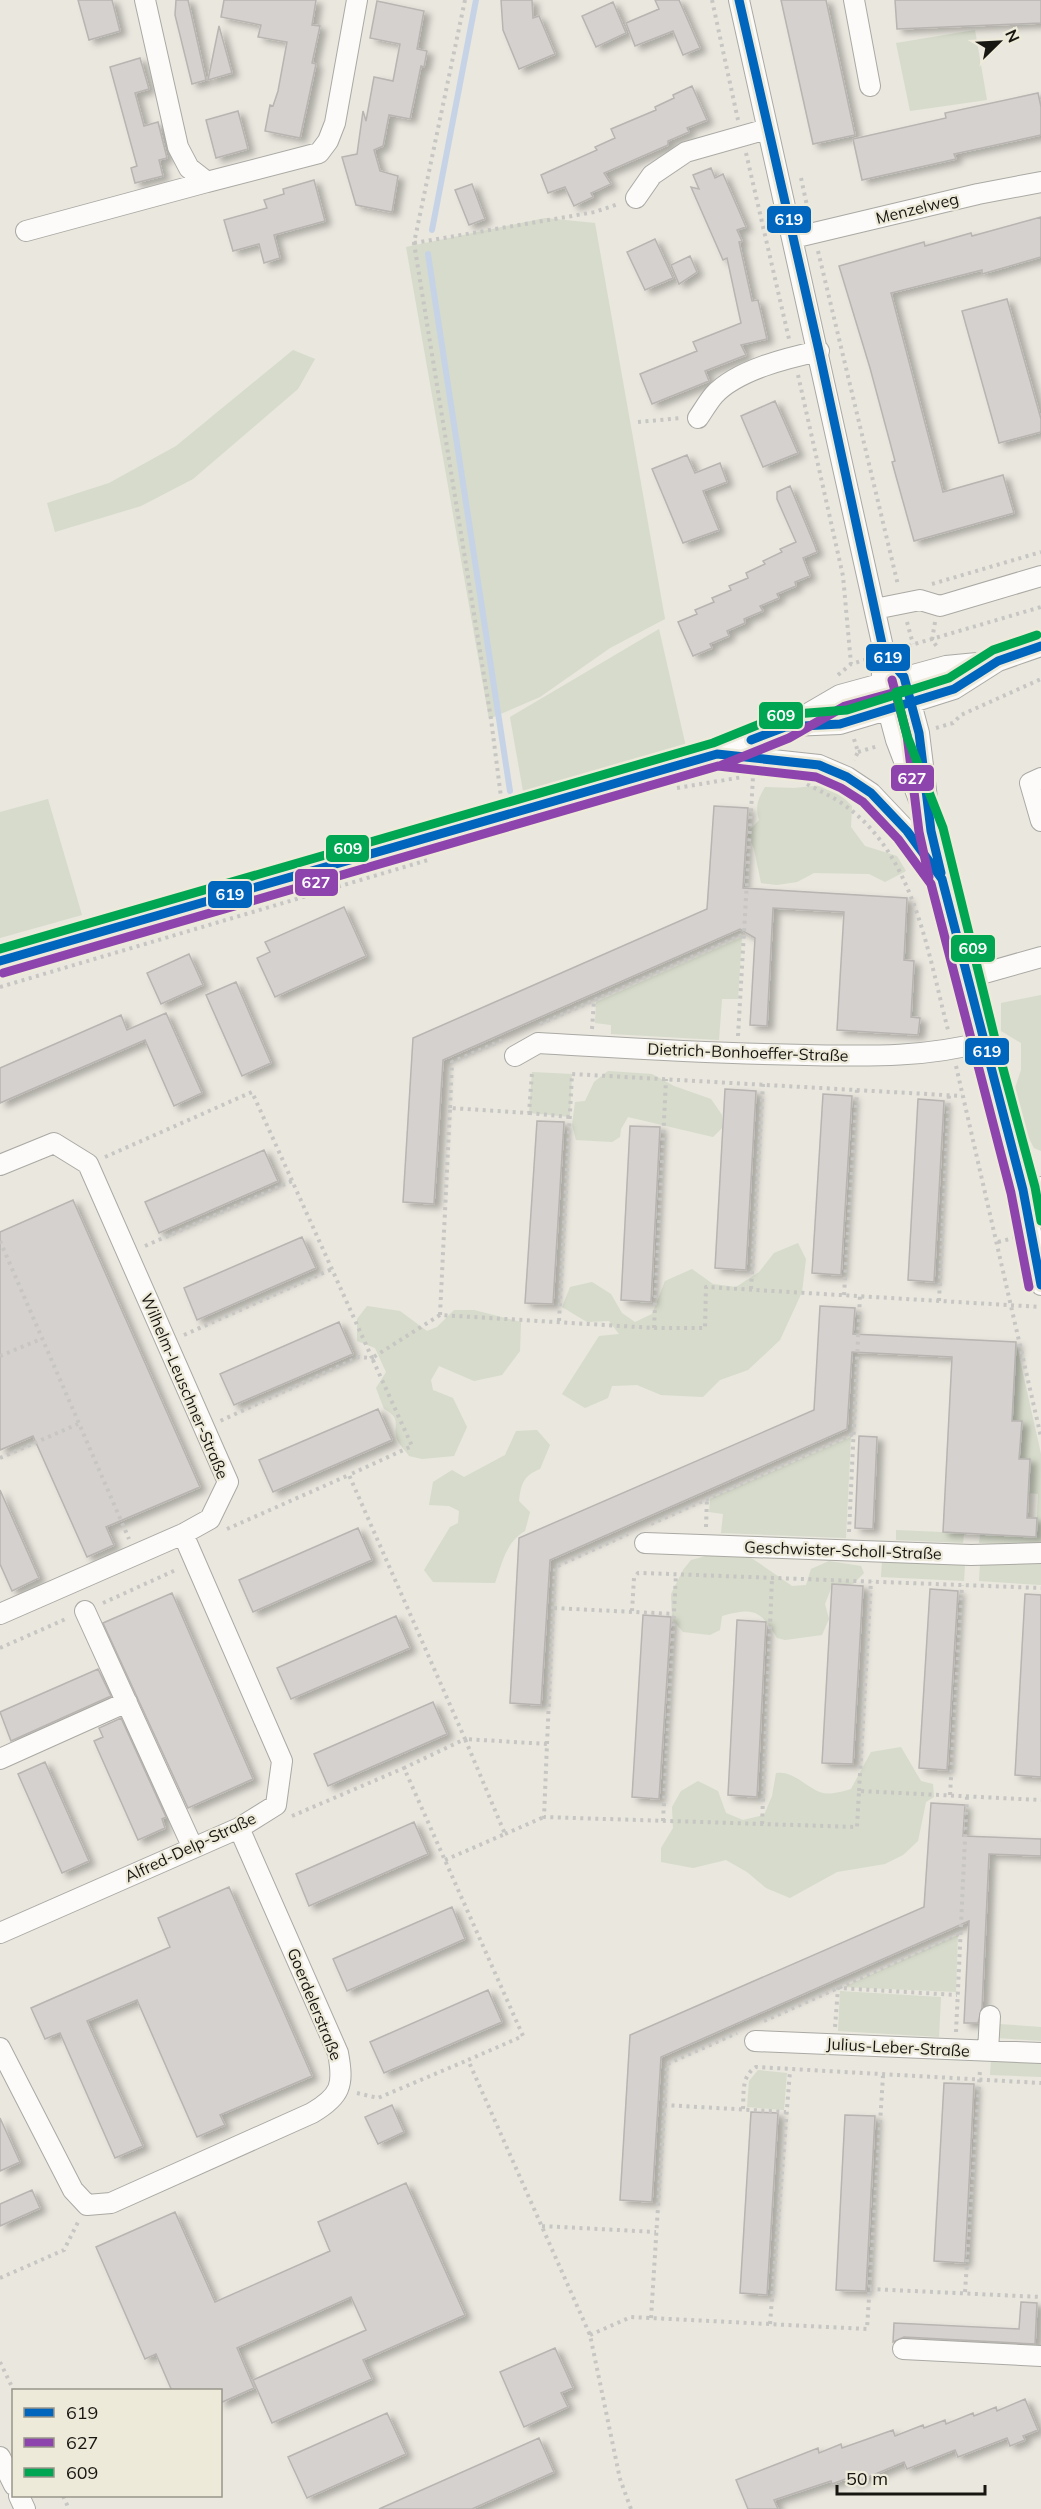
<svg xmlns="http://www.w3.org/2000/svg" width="1041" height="2509" viewBox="0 0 1041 2509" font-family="Mulish,sans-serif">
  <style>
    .green { fill: #d6dbcb }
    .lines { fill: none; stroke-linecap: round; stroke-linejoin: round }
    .stream { stroke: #c6d3e6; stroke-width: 6 }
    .building { fill: #d5d1ce; stroke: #b8b4b1; stroke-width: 1.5; filter: url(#shadow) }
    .minor-casing { stroke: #aaa9a3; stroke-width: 22 }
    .path { stroke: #c7c6c3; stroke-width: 4; stroke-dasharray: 3 4.5; stroke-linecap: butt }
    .minor { stroke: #fcfbfa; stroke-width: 20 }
    .bus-1-casing { stroke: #edeada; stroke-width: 14 }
    .bus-2-casing { stroke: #edeada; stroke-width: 14 }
    .bus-3-casing { stroke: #edeada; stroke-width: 14 }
    .bus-1 { stroke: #0065bd; stroke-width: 9 }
    .bus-2 { stroke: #8e44ad; stroke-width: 9 }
    .bus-3 { stroke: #00a651; stroke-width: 9 }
    .labels { text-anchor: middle; stroke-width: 4.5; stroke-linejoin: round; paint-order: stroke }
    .street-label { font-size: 16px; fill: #181611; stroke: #edeada }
    .line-badge { stroke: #edeada; stroke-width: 2 }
    .badge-label { font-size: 16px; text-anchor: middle; font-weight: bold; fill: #fff }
  </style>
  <defs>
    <filter id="shadow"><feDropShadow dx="6" dy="4" stdDeviation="3" flood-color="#0004"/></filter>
  </defs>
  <rect width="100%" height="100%" fill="#e9e7de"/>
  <!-- green -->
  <path class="green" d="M975 30 987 100 910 111 896 43Z
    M545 218 595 223 665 619 610 648 540 697 489 719 406 247Z
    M293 350 315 359 298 389 193 479 141 506 55 532 47 503 109 483 176 446Z
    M659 629 686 747 524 797 510 717Z
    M824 785 840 794 852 806 851 827 865 846 897 856 906 871 885 882 869 874 814 873 797 882 777 885 761 883 754 849 747 833 759 820C755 806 758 799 765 787L794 788Z
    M48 799 82 915 0 938V812Z
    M742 937 738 999H722L719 1040 611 1034V1025L595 1023 596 1002Z
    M1041 995V1151L1034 1148 1015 1111V1088L1021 1070V1043L1001 1031V1003Z
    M608 1071 652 1074 674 1086 711 1099 722 1115V1128L713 1137 628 1117 621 1129 620 1137 612 1142 576 1140 572 1125 575 1102 585 1101 594 1082Z
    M532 1072 572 1074 570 1117 529 1113Z
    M798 1243 806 1259 802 1292 780 1340 748 1370 720 1380 703 1397 661 1395 637 1385 612 1386 608 1398 585 1408 562 1394 599 1336 619 1334 609 1321 587 1322 562 1307 570 1287 592 1282 611 1294 622 1313 635 1322 652 1314 665 1281 692 1269 713 1284 736 1287 759 1272 774 1253Z
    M367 1306 400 1311 427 1331 437 1327 454 1310H474L521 1322 520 1351 502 1375 474 1381 439 1366 431 1380 433 1390 453 1398 467 1427 454 1456 422 1459 409 1456C406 1451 399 1445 397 1439 392 1425 403 1419 384 1409L376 1388 386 1372 375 1348 357 1341V1319Z
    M1016 1342 1041 1454V1542L1020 1545 979 1543 980 1534 1036 1537 1038 1494 1028 1493 1029 1459H1020L1022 1421H1012Z
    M537 1430 550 1445 540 1469C523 1476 521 1484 519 1501L530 1512 525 1531C506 1542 502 1563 495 1583L433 1582 424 1570 450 1527 458 1523 459 1511 449 1506 429 1505 433 1482 452 1470 464 1477 505 1455 516 1431Z
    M851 1437 846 1538 721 1533 723 1514 709 1512 710 1499Z
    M896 1530 964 1533 963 1543 896 1540Z
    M731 1549 753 1559 792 1586 806 1585 811 1569 829 1561 861 1566 864 1573 853 1584 832 1586 825 1604 829 1619 822 1635 785 1640 777 1638C761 1610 753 1607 722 1616L720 1630 710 1635 683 1632 672 1619 671 1594 683 1570 691 1560Z
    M882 1560 965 1565 964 1581 881 1577Z
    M1041 1563V1585L979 1581 980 1565Z
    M901 1747 921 1781 933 1784 934 1797 926 1802 918 1841 903 1855 885 1864 837 1872 790 1898 766 1888 747 1872 726 1860 693 1868 661 1862V1848L673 1828 672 1807 681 1791 698 1781 718 1791 726 1813 743 1820 764 1815 772 1796 776 1773C794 1770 807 1789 823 1793 831 1795 844 1791 851 1789L871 1752Z
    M958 1935 956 1992 844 1987Z
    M840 1991 941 1997 939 2037 838 2031Z
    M999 2024 1041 2027V2041L998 2038Z
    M991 2060 1041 2062V2077L990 2075Z
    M758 2070 787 2073 784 2110 747 2107 749 2081Z"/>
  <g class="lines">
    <!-- stream -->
    <path class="stream" d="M432 230 476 0
      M428 254 510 791"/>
  </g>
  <!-- building -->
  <path class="building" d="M78 0H112L120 31 89 40Z
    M176 0H188L206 80 192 84 175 15Z
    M224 0H316L312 25 320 26 312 63 316 64 300 138 265 131 270 105 273 106 278 91 287 42 258 37 261 25 221 17Z
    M501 0H532L533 18 539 16 555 54 519 69 503 30Z
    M655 0H679L700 48 683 55 673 31 635 46 626 23 659 9Z
    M781 0H826L855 135 813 144Z
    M895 0H1041V23L897 29Z
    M377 1 424 11 417 49 427 51 424 67 421 66 410 119 389 115 383 146 374 150 380 171 398 176 392 212 356 205 342 157 357 154 363 111 366 121 374 77 393 81 400 44 370 38Z
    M613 2 626 33 596 47 582 16Z
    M219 26 232 73 208 80Z
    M140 58 149 89 135 93 144 126 158 122 167 158 159 160 163 176 135 183 131 168 137 166 110 67Z
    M692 86 707 120 687 128 689 132 668 141V145L604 173 611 184 591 193 593 197 574 206 565 187 548 193 541 175 597 150 595 147 615 138 611 129 656 110 655 107 674 98 673 95Z
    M1038 93 1041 107V135L954 154 956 159 862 180 853 139 946 118 945 113Z
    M238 111 248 149 216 158 206 120Z
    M711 168 715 178 723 174 746 227 737 230 742 241 739 242 752 301 758 300 767 339 741 345 746 355 705 371 709 381 652 404 640 374 697 351 693 342 741 323 727 258 723 260 691 187 699 189 693 175Z
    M314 180 325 221 274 235 280 258 264 263 259 244 233 251 224 220 267 208 264 200 284 194 283 189Z
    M472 184 485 219 469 225 455 190Z
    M1041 217V257L982 274V270L891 293 943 492 1003 475 1014 513 914 541 892 462 895 461 870 368 839 266 924 242 925 246 971 233 972 236Z
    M655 239 673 278 645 290 627 252Z
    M690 256 697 272 679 284 671 265Z
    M1007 299 1041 419V432L999 443 962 311Z
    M775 401 798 453 763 467 741 416Z
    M687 455 695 473 720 463 727 482 703 491 719 530 683 543 652 469Z
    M790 486 815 546 817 552 803 558 810 576 795 582 796 586 777 594 779 598 760 606 763 611 744 619 745 623 727 631 729 636 710 644 712 648 693 656 678 622 697 614 695 610 714 602 712 598 731 590 729 586 748 578 746 573 765 564 763 561 782 552 780 549 796 542 777 499V492Z
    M714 806 748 808 743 888 907 898 904 960 914 961 911 1017 920 1018 918 1035 837 1030 844 912 773 908 767 1026 750 1025 755 938 740 929 443 1060 434 1204 403 1202 413 1038 707 909Z
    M344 907 366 956 275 997 257 958 270 952 265 942Z
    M189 954 203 985 161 1004 147 973Z
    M236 982 271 1063 242 1076 206 995Z
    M166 1013 202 1093 174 1106 145 1040 0 1103V1068L121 1015 127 1030Z
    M725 1089 756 1091 746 1270 715 1268Z
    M823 1094 852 1096 841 1275 812 1273Z
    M918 1099 944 1101 934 1282 908 1280Z
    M537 1121 564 1122 553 1304 525 1303Z
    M630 1126 660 1127 651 1302 621 1300Z
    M264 1150 278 1181 159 1233 145 1202Z
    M73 1200 200 1487 106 1527 114 1545 87 1557 33 1436 0 1450V1232Z
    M302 1237 316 1268 197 1320 184 1288Z
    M820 1306 855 1308 853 1334 1016 1342 1012 1421H1022L1019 1459H1030L1027 1518H1037L1036 1537 943 1532 952 1357 852 1352 847 1429 550 1560 541 1705 510 1703 519 1538 814 1410Z
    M339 1322 353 1354 234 1405 220 1374Z
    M378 1409 392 1440 273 1492 259 1460Z
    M859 1436 877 1437 873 1529 855 1528Z
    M0 1490 39 1578 12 1591 0 1564Z
    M358 1528 372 1560 253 1612 239 1580Z
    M832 1584 863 1586 853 1764 822 1763Z
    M930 1589 958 1591 947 1770 919 1768Z
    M172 1593 253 1779 188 1808 103 1623Z
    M1025 1594 1041 1595V1777L1015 1775Z
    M643 1615 671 1617 659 1799 632 1797Z
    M396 1616 410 1648 291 1699 277 1668Z
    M737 1620 766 1622 757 1797 728 1795Z
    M98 1669 111 1696 11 1741 0 1712Z
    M433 1702 447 1734 328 1786 314 1754Z
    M121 1718 166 1817 162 1819 165 1828 138 1840 94 1741 103 1737 99 1728Z
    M45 1762 89 1861 62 1873 18 1774Z
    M931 1803 965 1805 963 1836 1041 1839V1856L989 1854 982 2008 978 2023H964L969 1921 661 2057 652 2202 620 2200 630 2035 924 1907Z
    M414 1822 428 1854 309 1906 296 1874Z
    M229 1887 312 2076 220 2115 225 2125 197 2137 137 2000 87 2021 143 2146 115 2158 60 2033 45 2039 31 2008 170 1947 158 1918Z
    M452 1907 465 1939 347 1991 333 1959Z
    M488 1990 502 2022 384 2073 370 2042Z
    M944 2083 974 2084 965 2263 934 2261Z
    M392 2105 404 2132 378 2144 365 2117Z
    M751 2112 778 2113 767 2295 740 2293Z
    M845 2115 875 2116 866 2291 836 2290Z
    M0 2118 20 2162 0 2171Z
    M406 2183 465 2315 363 2360 372 2379 272 2423 253 2380 366 2330 351 2297 237 2348 254 2388 220 2403V2391H172L156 2354 145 2359 96 2247 175 2212 215 2302 330 2251 318 2222Z
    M32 2190 40 2208 0 2226V2204Z
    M1021 2302 1037 2303 1035 2344 904 2337 893 2342 894 2323 1019 2329Z
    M555 2348 573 2388 561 2393 568 2407 524 2427 500 2372Z
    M1025 2399 1038 2430 1023 2436 1025 2440 1010 2446 1007 2438 958 2457 955 2450 907 2469 904 2462 854 2483 851 2477 832 2484 831 2481 774 2500 778 2509H748L736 2480 818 2448 819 2453 841 2444 842 2448 893 2430 895 2436 923 2425 924 2428 945 2420 946 2424 973 2413 974 2416 996 2407 997 2411Z
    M387 2413 406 2454 307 2498 288 2457Z
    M539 2438 554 2472 472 2509H379Z"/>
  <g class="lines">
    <!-- minor casing -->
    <g class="minor-casing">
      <path id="minor" d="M145 0 178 147 189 168 207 182 319 153 328 141 335 123 357 0
        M739 0 882 643 884 653 881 684 896 740 931 831
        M854 0 870 86
        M636 198 652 175 686 152 767 129
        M26 231 207 182
        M793 238 978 194 1041 182
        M698 418C703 411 708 402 714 395 737 370 787 358 819 351
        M875 609 920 600 940 606 1041 576
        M895 667 904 677 919 733 931 831 983 1042 1023 1190 1041 1285
        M790 726 840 724 910 703 954 689 998 661 1041 646
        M719 754 819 765 847 777 871 793 907 831 937 871
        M1041 778 1030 783 1041 821
        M0 961 717 754 785 727 840 695 946 666 998 661
        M967 978 1041 957
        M515 1056 538 1043C627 1048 717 1054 806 1055 866 1056 924 1058 983 1042
        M0 1165 54 1143 88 1164 228 1482 210 1519 183 1534 0 1614
        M1023 1190 1041 1187
        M645 1543 971 1555 1041 1553
        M85 1611 193 1848
        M0 1759 127 1702
        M0 1933 239 1828 276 1805 282 1761 183 1534
        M755 2041 1041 2053
        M0 2048 73 2190 87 2205 111 2203 312 2113C341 2096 344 2085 338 2053L239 1828
        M988 2051 990 2016
        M903 2349 1041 2356
        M0 2457 14 2485
        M19 2496 25 2509"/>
    </g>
    <!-- path -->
    <path class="path" d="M465 0 414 243 491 719 501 797
      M712 0 738 120
      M746 153 789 339
      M801 178 809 215
      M414 243 595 212 618 204
      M818 251 898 585
      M798 375 843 576 851 664
      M638 422 682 418
      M932 584 1041 552
      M907 622 913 644
      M935 622 932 640 938 648
      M901 648 1041 607
      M838 675 851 664 865 660
      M936 728 953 723 961 715 1041 679
      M854 739 858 752 854 760
      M858 752 878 746
      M807 784C818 790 829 795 840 802 914 851 927 950 948 1030
      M677 788 743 777
      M0 987 428 860
      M540 1024 744 934
      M592 1029 594 1000
      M738 1036 753 777
      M956 1066 1041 1437
      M450 1108 452 1062 503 1040
      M529 1113 570 1117
      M105 1157 252 1092 372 1358 359 1357 220 1421
      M0 1241 129 1539
      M998 1242 1014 1238
      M145 1246 292 1181
      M751 1289 763 1084
      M844 1295 857 1089
      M939 1301 949 1094
      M440 1315 450 1108 529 1113 532 1072
      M559 1321 572 1074 962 1096
      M654 1328 666 1079
      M184 1335 332 1269
      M0 1356 41 1339
      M0 1458 78 1424
      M651 1524 853 1434
      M706 1527 707 1498
      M227 1529 349 1475
      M849 1532 860 1295
      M103 1603 178 1569
      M554 1608 674 1614
      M632 1611 634 1578 638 1573H643L1041 1588
      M0 1648 68 1618
      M547 1744 555 1567 628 1534
      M859 1791 871 1581
      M950 1795 962 1585
      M292 1816 404 1768
      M663 1821 676 1574
      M762 1824 772 1578
      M505 1834 544 1817
      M445 1860 505 1834 465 1739 547 1744 544 1817 857 1827 859 1791 1041 1800
      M764 2021 961 1933
      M835 2027 838 1988 957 1995
      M956 2032 967 1796
      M357 2093 378 2098 468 2060
      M664 2105 786 2112
      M743 2109C744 2093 741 2076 756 2067L1041 2083
      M542 2226 656 2232
      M0 2278 64 2250 78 2222
      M870 2289 1041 2297
      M965 2292 980 2070
      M651 2318 667 2064 737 2033
      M770 2324 790 2071
      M590 2335 631 2317 867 2329 883 2076
      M0 2362 14 2391
      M63 2496 69 2509
      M631 2509 620 2479 590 2335 468 2060 523 2036 404 1768 465 1739 349 1475 412 1446 372 1358 440 1315 654 1328H705L706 1287 1041 1307"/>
    <!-- minor -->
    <use href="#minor" class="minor"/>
    <!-- bus-1 casing -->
    <g class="bus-1-casing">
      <path id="bus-1" d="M739 0 819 351 884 653 904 677 919 733 931 831 941 873
        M751 740 785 727 840 724 954 689 998 661 1041 646
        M0 961 717 754 819 765 847 777 871 793 907 831 942 879 1023 1190 1041 1285"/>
    </g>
    <!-- bus-2 casing -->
    <g class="bus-2-casing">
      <path id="bus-2" d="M892 680 907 735 919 832 929 877
        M722 765 789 738 845 706 907 689
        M3 973 718 766 816 777 841 788 863 802 898 839 931 884 1011 1193 1029 1287"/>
    </g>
    <!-- bus-3 casing -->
    <g class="bus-3-casing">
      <path id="bus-3" d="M908 689 896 692 907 736 943 828 995 1039 1035 1187 1041 1221
        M0 949 713 743 782 715 847 710 949 678 993 650 1037 635"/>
    </g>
    <!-- bus-1 -->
    <use href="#bus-1" class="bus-1"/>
    <!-- bus-2 -->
    <use href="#bus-2" class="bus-2"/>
    <!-- bus-3 -->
    <use href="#bus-3" class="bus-3"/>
  </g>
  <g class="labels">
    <!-- street labels -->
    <g class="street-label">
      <text transform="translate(917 208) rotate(-14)" y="6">Menzelweg</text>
      <text transform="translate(748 1052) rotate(2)" y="6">Dietrich-Bonhoeffer-Straße</text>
      <text transform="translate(185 1386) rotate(67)" y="6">Wilhelm-Leuschner-Straße</text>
      <text transform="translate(843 1550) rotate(2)" y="6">Geschwister-Scholl-Straße</text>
      <text transform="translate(190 1847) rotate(-25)" y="6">Alfred-Delp-Straße</text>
      <text transform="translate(315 2004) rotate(68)" y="6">Goerdelerstraße</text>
      <text transform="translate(898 2047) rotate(3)" y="6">Julius-Leber-Straße</text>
    </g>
  </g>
  <g class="line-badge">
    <rect x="766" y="205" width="46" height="29" rx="6" fill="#0065bd"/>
    <rect x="865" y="643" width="46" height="29" rx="6" fill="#0065bd"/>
    <rect x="758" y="701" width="46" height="29" rx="6" fill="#00a651"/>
    <rect x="890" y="764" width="45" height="28" rx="6" fill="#8e44ad"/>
    <rect x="325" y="834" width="45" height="29" rx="6" fill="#00a651"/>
    <rect x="294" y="868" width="45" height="29" rx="6" fill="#8e44ad"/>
    <rect x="207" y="880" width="46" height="29" rx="6" fill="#0065bd"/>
    <rect x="950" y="934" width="46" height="29" rx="6" fill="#00a651"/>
    <rect x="964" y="1037" width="46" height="29" rx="6" fill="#0065bd"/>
  </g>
  <g class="badge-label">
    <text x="789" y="225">619</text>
    <text x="888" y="663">619</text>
    <text x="781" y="721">609</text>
    <text x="912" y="784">627</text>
    <text x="348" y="854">609</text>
    <text x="316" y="888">627</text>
    <text x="230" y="900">619</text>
    <text x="973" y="954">609</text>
    <text x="987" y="1057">619</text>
  </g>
  <!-- legend -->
  <rect x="12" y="2389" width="210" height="108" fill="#edeada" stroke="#98958a" stroke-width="1.5"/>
  <rect x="24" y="2408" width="30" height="9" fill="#0065bd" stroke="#98958a" stroke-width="1.5"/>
  <text x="66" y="2419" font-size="18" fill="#181611">619</text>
  <rect x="24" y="2438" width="30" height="9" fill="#8e44ad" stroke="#98958a" stroke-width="1.5"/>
  <text x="66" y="2449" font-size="18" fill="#181611">627</text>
  <rect x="24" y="2468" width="30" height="9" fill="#00a651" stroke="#98958a" stroke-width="1.5"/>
  <text x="66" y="2479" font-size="18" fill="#181611">609</text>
  <!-- north arrow -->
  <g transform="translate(999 42) rotate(66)" stroke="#edeada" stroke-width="4.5" paint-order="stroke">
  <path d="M0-4.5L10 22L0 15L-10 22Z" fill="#181611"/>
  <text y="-9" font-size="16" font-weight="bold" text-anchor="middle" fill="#181611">N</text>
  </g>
  <!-- scale -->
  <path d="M837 2485v9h148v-9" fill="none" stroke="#181611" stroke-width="3"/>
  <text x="846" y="2485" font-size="18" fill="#181611" stroke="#edeada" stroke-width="4.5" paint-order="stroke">50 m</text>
</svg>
